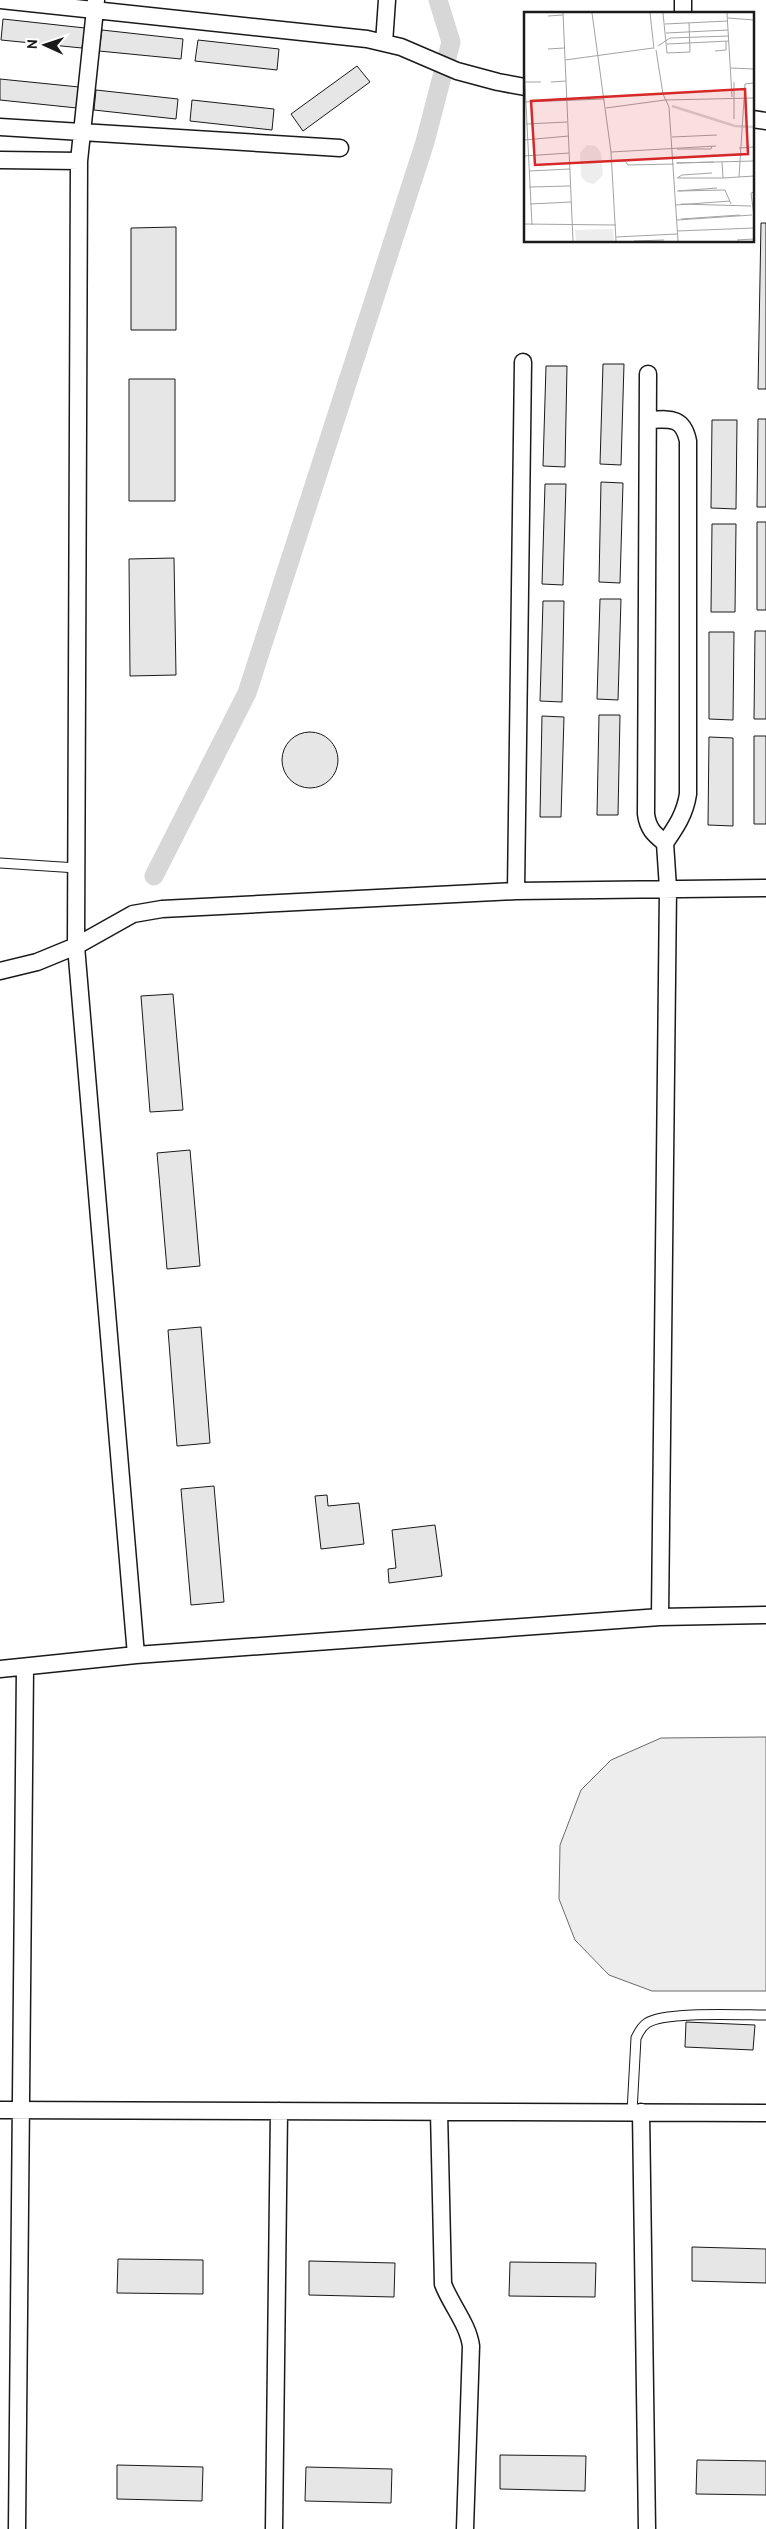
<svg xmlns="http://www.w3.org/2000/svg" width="766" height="2529" viewBox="0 0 766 2529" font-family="Overpass,sans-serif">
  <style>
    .built { fill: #ededed; stroke: #6a6a6a }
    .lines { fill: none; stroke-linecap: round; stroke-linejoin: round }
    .canal { stroke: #d7d7d7; stroke-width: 19 }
    .building { fill: #e6e6e6; stroke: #1a1a1a }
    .service-casing { stroke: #1a1a1a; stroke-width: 11 }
    .minor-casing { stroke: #1a1a1a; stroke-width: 19 }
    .service { stroke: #fff; stroke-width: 9 }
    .minor { stroke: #fff; stroke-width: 16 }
    .inset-river { fill: none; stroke: #d7d7d7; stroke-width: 2.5 }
    .inset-road { fill: none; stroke: #a3a3a3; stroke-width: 1 }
    .view { fill: #d62828; fill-opacity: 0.15; stroke: #d62828; stroke-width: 2.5 }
    .inset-edge { fill: none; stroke: #1a1a1a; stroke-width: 2.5 }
  </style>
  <rect width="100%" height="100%" fill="#fff"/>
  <!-- built -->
  <path class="built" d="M766 1737V1991H652L609 1975 575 1940 559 1899 560 1845 581 1790 611 1760 661 1738Z"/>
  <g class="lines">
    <!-- canal -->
    <path class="canal" d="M154 876 247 693 425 142 451 42 438 0"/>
  </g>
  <!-- building -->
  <path class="building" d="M3 19 85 28 82 48 1 40Z
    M102 30 183 39 181 59 99 51Z
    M198 40 279 49 277 70 195 61Z
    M357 66 370 82 303 131 291 114Z
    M0 79 79 87 77 108 0 100Z
    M96 90 178 99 176 119 94 110Z
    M192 100 274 109 272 130 190 121Z
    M761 223H766V389H758Z
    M176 227V330H131V228Z
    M603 364H624L621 465 600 464Z
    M546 366H567L565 467 543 466Z
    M129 379H175V501H129Z
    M758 419H766V507H757Z
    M712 420H737L736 509 711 508Z
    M601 482 623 483 620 583 599 582Z
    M545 484H566L563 585 542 584Z
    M757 522H766V610H757Z
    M712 524H736L735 612H711Z
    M174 558 176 675 130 676 129 559Z
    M600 599H621L618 700 597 699Z
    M543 601H564L562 702 540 701Z
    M755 631H766V719H754Z
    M709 632H734L733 720 709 719Z
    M599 715H620L618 815H597Z
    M542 716 564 717 561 817H540Z
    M282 760a28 28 0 1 1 56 0a28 28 0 1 1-56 0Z
    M754 736H766V824H754Z
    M709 737 733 738V826L708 825Z
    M173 994 183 1110 150 1112 141 996Z
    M190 1150 200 1266 167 1269 157 1153Z
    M201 1327 210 1443 177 1446 168 1330Z
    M214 1486 224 1602 191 1605 181 1489Z
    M327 1495 328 1506 359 1503 364 1544 321 1549 315 1496Z
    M435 1525 442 1576 389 1583 388 1569 396 1568 392 1530Z
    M686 2022 755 2025 753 2050 685 2047Z
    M692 2247 766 2249V2283L692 2281Z
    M118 2259 203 2260V2294L117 2293Z
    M309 2261 395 2263 394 2297 309 2295Z
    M510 2262 596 2263 595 2297 509 2296Z
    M500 2455 586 2456 585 2491 500 2489Z
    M697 2460 766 2461V2495L696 2494Z
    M117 2465 203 2467 202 2501 117 2499Z
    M306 2467 392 2469 391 2503 305 2501Z"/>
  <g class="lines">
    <!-- service casing -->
    <g class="service-casing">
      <path id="service" d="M0 863 77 868
        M632 2112 636 2038C639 2032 641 2027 647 2023 664 2011 742 2015 766 2015"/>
    </g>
    <!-- minor casing -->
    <g class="minor-casing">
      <path id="minor" d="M0 0 367 39 401 47 457 71 498 82 525 87
        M96 0 79 161 76 946 136 1655
        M683 0V14
        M384 43 387 0
        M752 119 766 121
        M0 127 340 148
        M0 160 79 161
        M648 374 646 814C648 829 654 834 665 843L668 888 660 1617
        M648 420C669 419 683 416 688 441V794C685 814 676 827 665 843
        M516 891 523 362
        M0 971 37 962 76 946 133 914 162 909 516 891 766 888
        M0 1669 136 1655 660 1617 766 1615
        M0 2110 766 2113
        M439 2112 443 2284C451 2305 468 2324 471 2346L465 2529
        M641 2112 647 2529
        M17 2529 25 1667
        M274 2529 279 2111"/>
    </g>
    <!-- service -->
    <use href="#service" class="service"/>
    <!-- minor -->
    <use href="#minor" class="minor"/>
  </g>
  <!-- overview -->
  <g transform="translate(524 12)">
    <rect width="230" height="230" fill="#fff"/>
    <path d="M63 133 72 134 77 141 79 163 70 172 62 170 57 164 56 141ZM89 217 90 229H52L51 218Z" fill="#ededed"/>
    <path class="inset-river" d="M148 94 211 114 230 115"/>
    <path class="inset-road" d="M39 1 49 229M68 1 87 140 92 229M126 1 130 37M139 1 143 41 166 40 165 11M203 1 208 85M24 4 39 3M204 6 230 8M141 12 204 9M142 21 204 18M143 32 205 29M134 34 146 26 205 24M24 37 40 36M132 38 139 82 145 95 154 229M191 39 202 38V29M41 48 129 36M0 52 8 213M207 56 230 57M1 70H17M27 70 42 69M0 90 80 87M82 96 141 88 230 86M210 107V70M2 112 43 110M148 125 193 123M0 128 45 124M215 136 230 135M153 137H187L188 134M87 140 192 134M0 144 45 141M88 149H101L104 153 150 152M198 150 199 166 230 164M152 151 190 150M153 151 230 149M5 159 46 157M215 165 221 72 230 71M153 166 158 163 188 161M154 166H199M5 175 46 174M153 179 193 176M155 179 201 178 207 192M230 180 227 181 230 204M6 192 47 190M157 192 227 194M152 193 206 189M157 207 216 203M153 208 228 203M0 212 92 213M153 219 230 216M92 225 153 222M213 228 230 227M110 229 140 228"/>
    <path class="view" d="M221 77 224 142 11 153 7 89Z"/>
    <rect width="230" height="230" class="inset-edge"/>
  </g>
  <!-- north arrow -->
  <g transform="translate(45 45) rotate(273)" stroke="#ffffff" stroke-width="4" paint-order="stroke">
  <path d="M0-4L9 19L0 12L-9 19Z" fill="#1a1a1a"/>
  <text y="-8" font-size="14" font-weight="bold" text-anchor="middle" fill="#1a1a1a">N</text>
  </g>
</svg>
